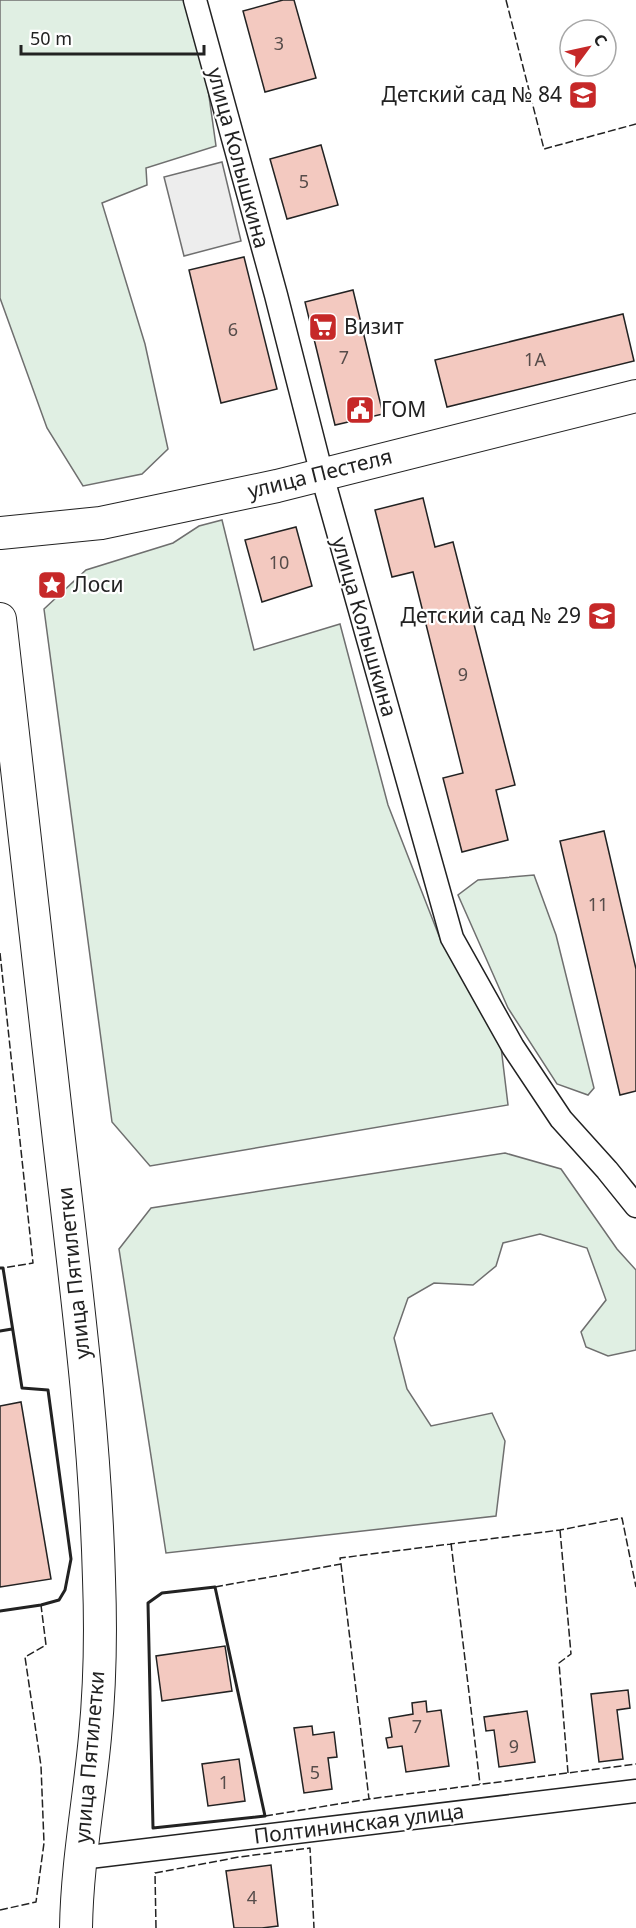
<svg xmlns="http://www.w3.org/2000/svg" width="636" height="1928" viewBox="0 0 636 1928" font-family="'Noto Sans',sans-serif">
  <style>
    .green { fill: #e0efe3; stroke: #6f6f6f; stroke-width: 1.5 }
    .parking { fill: #ededed; stroke: #6f6f6f; stroke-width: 1.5 }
    .building { fill: #f3c9c0; stroke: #222; stroke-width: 1.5 }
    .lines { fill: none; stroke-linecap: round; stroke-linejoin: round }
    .street-casing { stroke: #222; stroke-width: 25 }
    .secondary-casing { stroke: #222; stroke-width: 34 }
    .street { stroke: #fff; stroke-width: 22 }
    .secondary { stroke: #fff; stroke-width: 32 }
    .fence { stroke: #222; stroke-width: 1.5; stroke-dasharray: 8 3; stroke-linecap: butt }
    .wall { stroke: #222; stroke-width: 3 }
    .labels { text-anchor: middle; stroke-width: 4.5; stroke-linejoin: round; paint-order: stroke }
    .number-label { font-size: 18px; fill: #564c4a }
    .poi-label { font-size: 21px; fill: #222; stroke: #fff; text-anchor: start }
    .street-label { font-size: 21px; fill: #222; stroke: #fff }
  </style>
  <rect width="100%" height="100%" fill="#fff"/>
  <!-- green -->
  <path class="green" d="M0 0H186L207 82 216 146 146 168 147 185 102 203 145 344 168 449 142 474 83 486 47 428 0 298Z
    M222 520 254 650 340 624 388 805 441 941 501 1047 508 1105 150 1166 112 1122 44 609 86 570 173 543 199 526Z
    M534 875 556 935 594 1088 588 1095 557 1084 508 1008 458 895 478 880Z
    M505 1153 561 1169 617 1249 636 1270V1350L608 1356 586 1347 581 1332 606 1300 587 1248 540 1234 503 1243 496 1266 473 1285 434 1283 408 1298 394 1338 407 1389 431 1426 492 1413 505 1441 496 1516 166 1553 119 1249 151 1208Z"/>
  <!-- parking -->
  <path class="parking" d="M222 162 241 241 184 256 164 177Z"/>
  <!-- building -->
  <path class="building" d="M283 0H294L316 78 265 92 243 11Z
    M321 145 338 205 287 219 270 159Z
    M244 257 277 389 221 403 189 270Z
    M353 290 383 414 335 425 305 302Z
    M623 314 634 361 447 407 435 360Z
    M423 498 435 547 453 542 515 785 496 790 508 840 462 852 443 778 463 773 413 572 392 577 375 510Z
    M296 527 312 586 262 602 245 540Z
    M604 831 636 969V1091L620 1095 560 841Z
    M21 1402 51 1579 0 1587V1406Z
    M225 1646 232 1691 162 1701 156 1656Z
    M628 1690 630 1708 617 1710 623 1759 599 1762 591 1694Z
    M426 1701 427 1712 441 1710 449 1766 406 1772 402 1746 388 1748 386 1738 392 1737 389 1718 413 1714 412 1703Z
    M527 1711 535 1762 499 1767 494 1730 486 1731 484 1717Z
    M312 1726 313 1735 334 1732 337 1757 328 1758 332 1789 304 1793 294 1728Z
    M239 1759 245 1801 208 1806 202 1764Z
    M271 1865 278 1926 262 1928H234L226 1871Z"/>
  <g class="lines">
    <!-- street casing -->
    <g class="street-casing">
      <path id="street" d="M195 0 276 295 322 475 452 938 513 1047 561 1119 607 1170 636 1206
        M81 1858 636 1791"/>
    </g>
    <!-- secondary casing -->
    <g class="secondary-casing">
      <path id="secondary" d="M0 533 101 523 277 486 636 396
        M0 619C19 790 38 961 58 1131 75 1280 95 1429 99 1579 101 1632 100 1685 95 1737 89 1801 77 1864 76 1928"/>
    </g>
    <!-- street -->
    <use href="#street" class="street"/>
    <!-- secondary -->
    <use href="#secondary" class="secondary"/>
    <!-- fence -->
    <path class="fence" d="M506 0 544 149 636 124
      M0 953 33 1263 3 1268
      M560 1530 571 1654 559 1663 568 1773
      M451 1543 480 1784
      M341 1564 369 1799
      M215 1587 341 1564 340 1558 560 1530 622 1518 636 1587
      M265 1816 369 1799 636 1764
      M0 1910 36 1902 44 1843 41 1766 25 1657 46 1645 41 1605
      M156 1928 155 1873 239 1857 310 1848 314 1928"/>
    <!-- wall -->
    <path class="wall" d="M0 1268H3L22 1388 48 1390 71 1559 65 1590 59 1600 41 1605 0 1611
      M0 1331 12 1329
      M215 1587 265 1816 153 1828 148 1603 162 1593Z"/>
  </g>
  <!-- icons -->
  <defs>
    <g id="school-square" transform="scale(1.5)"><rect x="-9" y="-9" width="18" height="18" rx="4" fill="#c62828" stroke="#fff"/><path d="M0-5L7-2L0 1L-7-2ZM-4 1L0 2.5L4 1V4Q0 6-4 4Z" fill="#fff"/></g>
    <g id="supermarket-square" transform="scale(1.5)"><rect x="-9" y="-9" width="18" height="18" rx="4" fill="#c62828" stroke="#fff"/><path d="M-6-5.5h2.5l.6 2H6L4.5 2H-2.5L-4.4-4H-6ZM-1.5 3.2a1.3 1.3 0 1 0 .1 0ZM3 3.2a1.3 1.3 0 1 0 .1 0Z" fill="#fff"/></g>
    <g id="civic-square" transform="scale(1.5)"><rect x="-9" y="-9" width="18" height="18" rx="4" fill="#c62828" stroke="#fff"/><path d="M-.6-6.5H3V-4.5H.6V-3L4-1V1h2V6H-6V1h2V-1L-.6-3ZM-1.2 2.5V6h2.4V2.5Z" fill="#fff"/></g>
    <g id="sight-square" transform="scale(1.5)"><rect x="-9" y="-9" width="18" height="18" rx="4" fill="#c62828" stroke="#fff"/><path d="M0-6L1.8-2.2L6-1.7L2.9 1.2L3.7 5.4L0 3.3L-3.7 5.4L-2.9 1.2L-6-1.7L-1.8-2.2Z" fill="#fff"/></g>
  </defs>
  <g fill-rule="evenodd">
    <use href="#school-square" x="583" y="95"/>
    <use href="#supermarket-square" x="323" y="327"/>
    <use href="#civic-square" x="360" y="410"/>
    <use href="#sight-square" x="52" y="585"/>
    <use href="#school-square" x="602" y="616"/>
  </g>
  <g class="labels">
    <!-- number labels -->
    <g class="number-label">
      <text x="279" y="50">3</text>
      <text x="304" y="188">5</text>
      <text x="233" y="336">6</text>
      <text x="344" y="364">7</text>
      <text x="535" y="366">1А</text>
      <text x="279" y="569">10</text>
      <text x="463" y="681">9</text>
      <text x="598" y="911">11</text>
      <text x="417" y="1733">7</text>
      <text x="514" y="1753">9</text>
      <text x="315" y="1779">5</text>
      <text x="224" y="1789">1</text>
      <text x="252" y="1904">4</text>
    </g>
    <!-- poi labels -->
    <g class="poi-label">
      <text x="562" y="102" text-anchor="end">Детский сад № 84</text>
      <text x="344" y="334">Визит</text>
      <text x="381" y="417">ГОМ</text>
      <text x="73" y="592">Лоси</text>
      <text x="581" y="623" text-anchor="end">Детский сад № 29</text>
    </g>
    <!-- street labels -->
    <g class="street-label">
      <text transform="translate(238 158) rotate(75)" y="7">улица Колышкина</text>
      <text transform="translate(320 474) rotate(-14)" y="7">улица Пестеля</text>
      <text transform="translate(364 627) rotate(74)" y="7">улица Колышкина</text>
      <text transform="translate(74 1273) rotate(-96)" y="7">улица Пятилетки</text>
      <text transform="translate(90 1757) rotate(-85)" y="7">улица Пятилетки</text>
      <text transform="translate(359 1824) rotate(-7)" y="7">Полтининская улица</text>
    </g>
  </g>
  <!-- north arrow -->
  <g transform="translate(588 48) rotate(57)"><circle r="28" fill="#ffffff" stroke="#a7a7a7" stroke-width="1.5"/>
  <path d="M0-4.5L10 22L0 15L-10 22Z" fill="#c62828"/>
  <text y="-9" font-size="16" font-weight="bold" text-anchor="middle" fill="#222222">С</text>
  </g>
  <!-- scale -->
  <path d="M21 45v9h183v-9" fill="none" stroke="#222222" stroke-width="3"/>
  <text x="30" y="45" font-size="18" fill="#222222" stroke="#ffffff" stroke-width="4.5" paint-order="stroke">50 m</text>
</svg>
